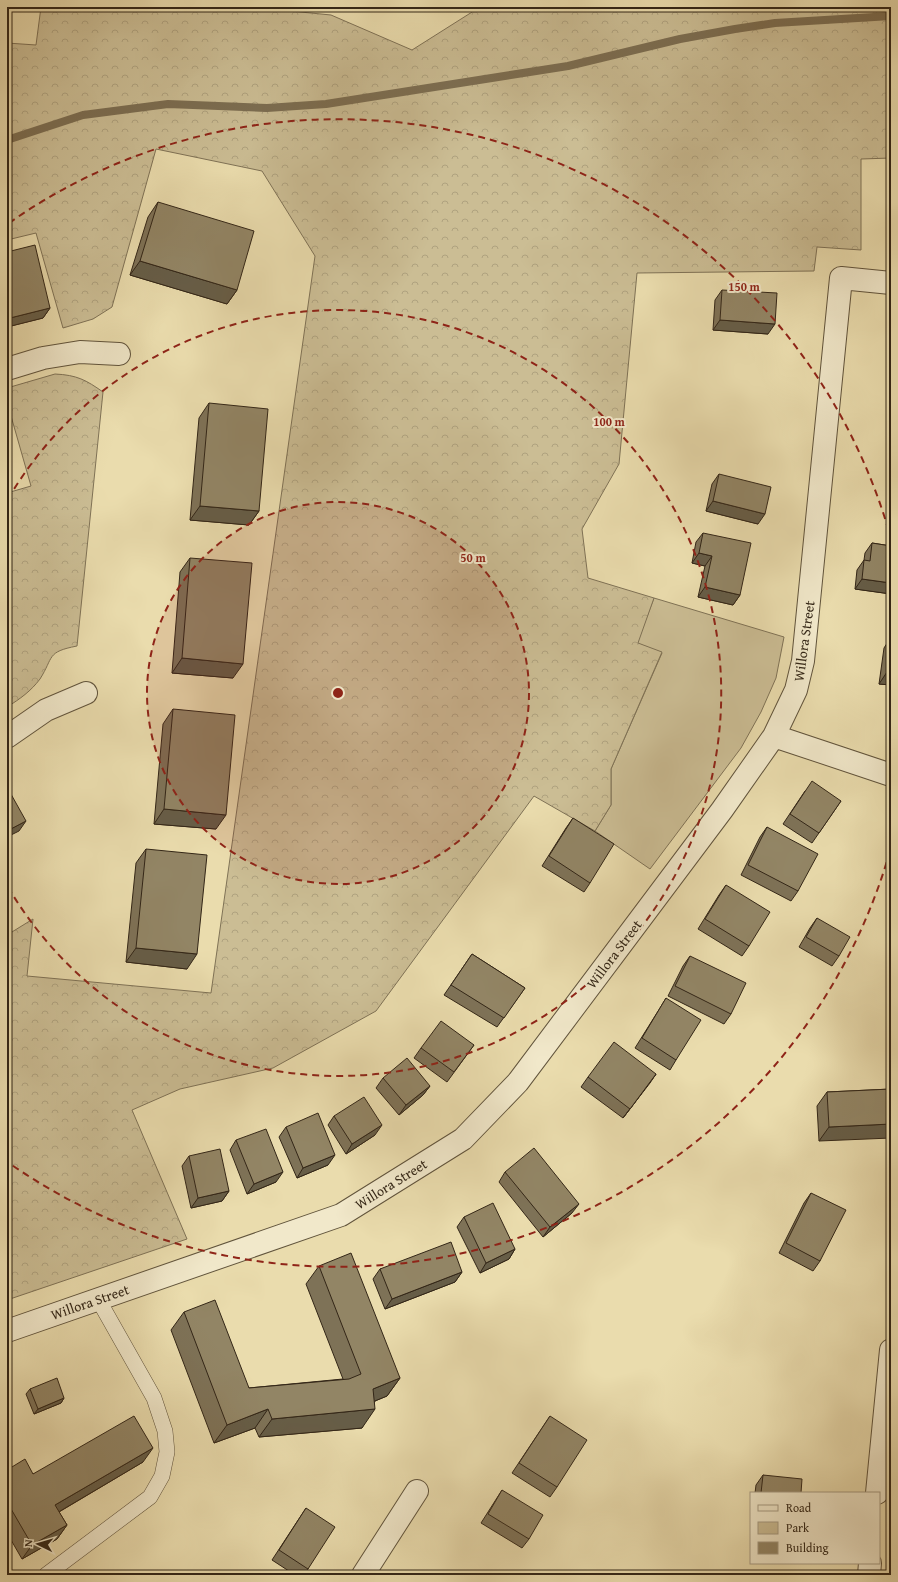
<svg xmlns="http://www.w3.org/2000/svg" width="898" height="1582" viewBox="0 0 898 1582" font-family="'Gentium Book Plus',serif">
  <style>
    .green { fill: #cbbd94; stroke: #7f7256 }
    .forest { fill: url(#forest-crowns); stroke: #7f7256 }
    .lines { fill: none; stroke-linecap: round; stroke-linejoin: round }
    .stream { stroke: #7c6e52; stroke-width: 8 }
    .service-casing { stroke: #61543c; stroke-width: 16 }
    .minor-casing { stroke: #61543c; stroke-width: 24 }
    .service { stroke: #f1e8ca; stroke-width: 15 }
    .minor { stroke: #f1e8ca; stroke-width: 22 }
    .wall { fill: #7e7257; stroke: #332617 }
    .shaded-wall { fill: #665d47; stroke: #332617 }
    .building { fill: #928565; stroke: #332617 }
    .ring { fill: none; stroke: #8f2418; stroke-width: 2; stroke-dasharray: 7 5 }
    .labels { text-anchor: middle; stroke-width: 4; stroke-linejoin: round; paint-order: stroke }
    .street-label { font-size: 14px; fill: #332617; stroke: #f1e8ca }
    .centre { fill: #8f2418; stroke: #f1e8ca; stroke-width: 2 }
    .ring-label { font-size: 12px; text-anchor: middle; font-weight: bold; fill: #8f2418; stroke: #f1e8ca; stroke-width: 4; stroke-linejoin: round; paint-order: stroke }
  </style>
  <defs>
    <pattern id="forest-crowns" width="20" height="18" patternUnits="userSpaceOnUse"><rect width="20" height="18" fill="#cbbd94"/><path d="M2 6a3 3 0 1 1 6 0M12 15a3 3 0 1 1 6 0" fill="none" stroke="#afa27f"/></pattern>
  </defs>
  <rect width="100%" height="100%" fill="#eadcad"/>
  <filter id="stains"><feTurbulence type="fractalNoise" baseFrequency=".005" numOctaves="4"/><feColorMatrix values="0 0 0 0 .2 0 0 0 0 .09 0 0 0 0 .02 0 0 0 .5 -.17"/></filter>
  <radialGradient id="worn" r=".72"><stop offset=".6" stop-color="#630" stop-opacity="0"/><stop offset="1" stop-color="#630" stop-opacity=".3"/></radialGradient>
  <!-- green -->
  <path class="green" d="M654 598 784 637 776 678 761 712 741 748 650 869 595 831 611 805V769L662 653 637 643Z"/>
  <!-- forest -->
  <path class="forest" d="M41 7H250L331 15 412 50 480 7H891V158L861 159V250L817 247 814 271 637 273 619 464 582 529 588 578 654 598 638 643 662 652 611 769V805L595 831 534 796 376 1011 273 1068 180 1089 132 1110 187 1239 7 1300V935L33 919 27 976 211 993 315 256 262 171 156 149 112 307 93 319 63 328 36 233 7 240V43L36 45Z
    M55 374C77 375 86 380 103 392L77 646C46 652 54 657 40 679 31 691 20 699 7 707V493L31 486 7 402V388Z"/>
  <g class="lines">
    <!-- stream -->
    <path class="stream" d="M7 140 83 115 168 104 267 108 326 104 568 66 680 39 735 29 775 23 891 16"/>
    <!-- service casing -->
    <g class="service-casing">
      <path id="service" d="M46 1575 150 1497 162 1476 167 1452 165 1431 154 1398 98 1299"/>
    </g>
    <!-- minor casing -->
    <g class="minor-casing">
      <path id="minor" d="M7 369 43 358 80 352 119 354
        M774 736 891 775
        M7 737 46 710 86 693
        M7 1331 341 1215 463 1139 518 1082 722 810 774 736 796 690 803 661 841 278 891 283
        M877 1493 891 1350
        M363 1575 417 1491
        M869 1575 870 1563"/>
    </g>
    <!-- service -->
    <use href="#service" class="service"/>
    <!-- minor -->
    <use href="#minor" class="minor"/>
  </g>
  <!-- wall -->
  <path class="wall" d="M158 202 237 290 227 304 130 275 148 217Z
    M7 252 50 308 43 318 7 327Z
    M722 290 768 334 713 330 715 300Z
    M209 403 259 511 249 525 190 520 199 418Z
    M719 474 758 524 706 511 712 484Z
    M703 533 740 595 733 605 698 597 705 566 692 563 696 542Z
    M872 543 891 546V594L855 589 857 570 864 560 865 553Z
    M190 558 233 678 172 673 180 572Z
    M891 637V685L879 684 884 648Z
    M173 709 216 829 154 824 163 724Z
    M805 791 841 801 812 843 783 824Z
    M573 818 590 883 584 892 542 866 566 828Z
    M767 827 798 891 791 901 741 875 760 837Z
    M146 849 187 969 126 962 136 863Z
    M726 885 749 946 742 956 698 929 719 895Z
    M817 918 839 956 832 966 799 947 810 928Z
    M472 954 525 988 497 1027 444 995Z
    M690 956 731 1014 724 1024 668 996 683 966Z
    M666 998 676 1060 670 1070 635 1048 660 1008Z
    M474 1045 447 1082 414 1058 421 1048Z
    M656 1074 623 1118 581 1087 588 1077Z
    M383 1078 430 1086 423 1095 399 1115 376 1088Z
    M891 1089 819 1141 817 1106 827 1092Z
    M334 1116 375 1135 346 1154 328 1125Z
    M286 1127 328 1165 297 1178 279 1137Z
    M236 1140 276 1182 247 1194 230 1150Z
    M189 1156 229 1191 222 1201 191 1208 182 1166Z
    M505 1172 572 1213 543 1237 499 1182Z
    M811 1193 820 1261 813 1271 779 1253 804 1203Z
    M464 1217 515 1249 509 1259 480 1273 457 1227Z
    M319 1266 400 1378 387 1396 375 1401 362 1428 259 1437 255 1428 214 1443 171 1330 184 1312 249 1388 343 1379 306 1284Z
    M380 1269 462 1272 455 1282 385 1309 373 1279Z
    M30 1389 64 1398 61 1403 34 1414 26 1394Z
    M550 1416 557 1487 550 1497 512 1473Z
    M143 1462 59 1512 67 1525 57 1539 22 1559 7 1533V1470L33 1474Z
    M763 1475 801 1493H755L756 1485Z
    M502 1490 529 1539 522 1548 481 1523Z
    M306 1508 308 1569 304 1575H295L272 1560Z"/>
  <!-- shaded-wall -->
  <path class="shaded-wall" d="M140 261 237 290 227 304 130 275Z
    M50 308 43 318 7 327V322L10 318Z
    M720 320 775 324 768 334 713 330Z
    M713 501 765 514 758 524 706 511Z
    M200 506 259 511 249 525 190 520Z
    M699 553 712 556 705 566 692 563Z
    M862 579 891 583V594L855 589Z
    M705 587 740 595 733 605 698 597Z
    M182 658 243 664 233 678 172 673Z
    M889 669 891 670V685L879 684Z
    M164 809 226 815 216 829 154 824Z
    M26 821 19 831 7 837V831Z
    M136 948 197 954 187 969 126 962Z
    M656 1074 650 1083 623 1118 630 1109Z
    M430 1086 423 1095 399 1115 406 1105Z
    M891 1124V1138L819 1141 829 1127Z
    M382 1125 375 1135 346 1154 352 1144Z
    M335 1155 328 1165 297 1178 303 1168Z
    M283 1172 276 1182 247 1194 254 1184Z
    M229 1191 222 1201 191 1208 198 1198Z
    M579 1204 572 1213 543 1237 550 1227Z
    M515 1249 509 1259 480 1273 486 1263Z
    M462 1272 455 1282 385 1309 392 1299Z
    M400 1378 387 1396 360 1407 373 1389Z
    M64 1398 61 1403 34 1414 38 1409Z
    M268 1409 255 1428 214 1443 227 1425Z
    M375 1409 362 1428 259 1437 272 1419Z
    M153 1448 143 1462 45 1520 55 1505Z
    M67 1525 57 1539 22 1559 32 1545Z"/>
  <!-- building -->
  <path class="building" d="M158 202 254 231 237 290 140 261Z
    M35 245 50 308 10 318 7 305V252Z
    M722 290 777 293 775 324 720 320Z
    M209 403 268 409 259 511 200 506Z
    M719 474 771 487 765 514 713 501Z
    M703 533 751 543 740 595 705 587 712 556 699 553Z
    M872 543 891 546V583L862 579 864 560 870 561Z
    M190 558 252 563 243 664 182 658Z
    M891 656V670L889 669Z
    M173 709 235 715 226 815 164 809Z
    M812 781 841 801 819 833 790 814Z
    M7 787 26 821 7 831Z
    M573 818 614 844 590 883 549 856Z
    M767 827 818 854 798 891 748 865Z
    M146 849 207 855 197 954 136 948Z
    M726 885 770 912 749 946 705 919Z
    M817 918 850 937 839 956 806 937Z
    M472 954 525 988 504 1018 451 985Z
    M690 956 746 983 731 1014 675 986Z
    M666 998 701 1020 676 1060 642 1038Z
    M441 1021 474 1045 454 1072 421 1048Z
    M614 1042 656 1074 630 1109 588 1077Z
    M407 1058 430 1086 406 1105 383 1078Z
    M891 1089V1124L829 1127 827 1092Z
    M364 1097 382 1125 352 1144 334 1116Z
    M318 1113 335 1155 303 1168 286 1127Z
    M266 1129 283 1172 254 1184 236 1140Z
    M534 1148 579 1204 550 1227 505 1172Z
    M220 1149 229 1191 198 1198 189 1156Z
    M811 1193 846 1210 820 1261 786 1243Z
    M493 1203 515 1249 486 1263 464 1217Z
    M451 1242 462 1272 392 1299 380 1269Z
    M351 1253 400 1378 373 1389 375 1409 272 1419 268 1409 227 1425 184 1312 215 1300 249 1388 349 1379 361 1374 319 1266Z
    M57 1378 64 1398 38 1409 30 1389Z
    M7 1387 9 1391 7 1393Z
    M134 1416 153 1448 55 1505 67 1525 32 1545 7 1502V1470L25 1459 33 1474Z
    M550 1416 587 1440 557 1487 519 1463Z
    M763 1475 802 1479 801 1493H761Z
    M502 1490 543 1515 529 1539 488 1514Z
    M306 1508 335 1527 308 1569 279 1550Z"/>
  <!-- distance rings -->
  <circle cx="338" cy="693" r="191" fill="#8f2418" fill-opacity=".12"/>
  <g class="ring">
    <circle cx="338" cy="693" r="191"/>
    <path d="M8 499A383 383 0 1 1 8 887"/>
    <path d="M890 851A574 574 0 0 1 9 1163M9 223A574 574 0 0 1 890 535"/>
  </g>
  <g class="labels">
    <!-- street labels -->
    <g class="street-label">
      <text transform="translate(804 641) rotate(-82)" y="5">Willora Street</text>
      <text transform="translate(614 954) rotate(-53)" y="5">Willora Street</text>
      <text transform="translate(391 1184) rotate(-32)" y="5">Willora Street</text>
      <text transform="translate(90 1302) rotate(-19)" y="5">Willora Street</text>
    </g>
  </g>
  <circle cx="338" cy="693" r="6" class="centre"/>
  <g class="ring-label">
    <text x="744" y="291">150 m</text>
    <text x="609" y="426">100 m</text>
    <text x="473" y="562">50 m</text>
  </g>
  <!-- margin -->
  <rect width="898" height="1582" fill="none" stroke="#eadcad" stroke-width="24"/>
  <rect x="8" y="8" width="882" height="1566" fill="none" stroke="#332617" stroke-width="2"/>
  <rect x="12" y="12" width="874" height="1558" fill="none" stroke="#332617"/>
  <!-- legend -->
  <rect x="750" y="1492" width="130" height="72" fill="#f1e8ca" stroke="#a59a82"/>
  <rect x="758" y="1505" width="20" height="6" fill="#f1e8ca" stroke="#a59a82"/>
  <text x="786" y="1512" font-size="12" fill="#332617">Road</text>
  <rect x="758" y="1522" width="20" height="12" fill="#cbbd94" stroke="#a59a82"/>
  <text x="786" y="1532" font-size="12" fill="#332617">Park</text>
  <rect x="758" y="1542" width="20" height="12" fill="#928565" stroke="#a59a82"/>
  <text x="786" y="1552" font-size="12" fill="#332617">Building</text>
  <!-- north arrow -->
  <g transform="translate(38 1544) rotate(275)" stroke="#f1e8ca" stroke-width="3" paint-order="stroke">
  <path d="M0-3L7 15L0 10L-7 15Z" fill="#332617"/>
  <text y="-6" font-size="11" font-weight="bold" text-anchor="middle" fill="#332617">N</text>
  </g>
  <rect width="100%" height="100%" filter="url(#stains)"/>
  <rect width="100%" height="100%" fill="url(#worn)"/>
</svg>
